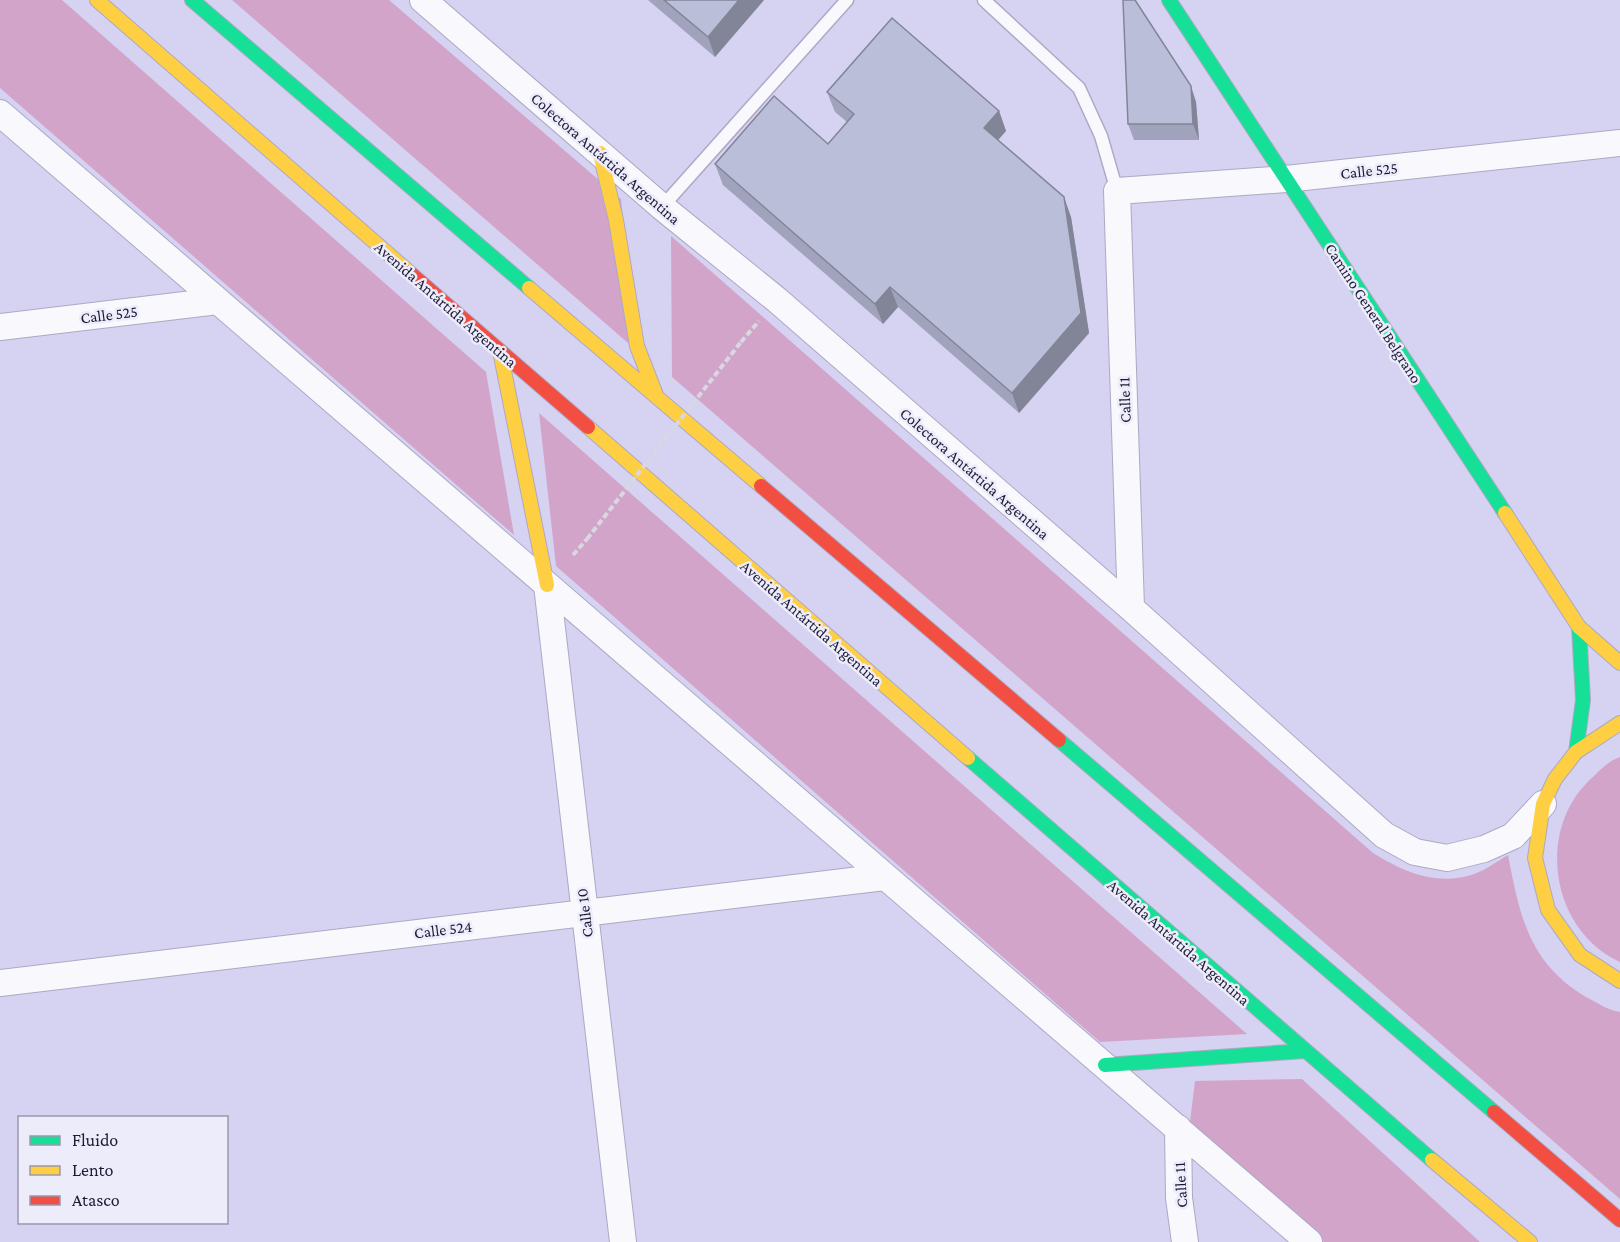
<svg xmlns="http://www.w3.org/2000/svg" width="1620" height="1242" viewBox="0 0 1620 1242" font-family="'Crimson Pro',serif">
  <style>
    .green { fill: #d3a4ca }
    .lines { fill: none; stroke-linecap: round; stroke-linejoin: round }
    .lane-casing { stroke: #aca9c4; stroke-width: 15 }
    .street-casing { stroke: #aca9c4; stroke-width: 28 }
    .fast-casing { stroke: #aca9c4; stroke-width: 16 }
    .slow-casing { stroke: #aca9c4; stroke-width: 16 }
    .jam-casing { stroke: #aca9c4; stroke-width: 16 }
    .path { stroke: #d8d7e2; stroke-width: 4; stroke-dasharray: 6 3; stroke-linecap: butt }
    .lane { stroke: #f9f8fd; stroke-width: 12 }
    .street { stroke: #f9f8fd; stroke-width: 26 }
    .fast { stroke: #16e098; stroke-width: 14 }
    .slow { stroke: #ffcf43; stroke-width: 14 }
    .jam { stroke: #f24e42; stroke-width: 14 }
    .path-bridge { stroke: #d8d7e2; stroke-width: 4; stroke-dasharray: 6 3; stroke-linecap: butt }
    .wall { fill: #a0a3bb }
    .shaded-wall { fill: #828598 }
    .building { fill: #babed9; stroke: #828598; stroke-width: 1.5 }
    .labels { text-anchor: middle; stroke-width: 5; stroke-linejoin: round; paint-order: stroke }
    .street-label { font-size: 16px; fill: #1e1b35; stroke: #ececfb }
  </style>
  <rect width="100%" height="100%" fill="#d5d2f2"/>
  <!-- green -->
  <path class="green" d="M0 0H62L486 372 514 535 0 88Z
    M232 0H389L621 199 635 349Z
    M671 236 1373 853C1402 871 1435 886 1471 875 1483 872 1496 862 1508 855 1520 917 1529 963 1586 997 1598 1003 1607 1010 1620 1012V1199L672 377Z
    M539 413 1247 1034 1100 1042 556 566Z
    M1620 757V962C1549 930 1535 826 1594 776 1602 768 1609 761 1620 757Z
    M1302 1079 1480 1242H1324L1190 1122 1195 1081Z"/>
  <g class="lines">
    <!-- lane casing -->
    <g class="lane-casing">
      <path id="lane" d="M984 0 1079 88 1101 136 1117 191
        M662 207 847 0"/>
    </g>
    <!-- street casing -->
    <g class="street-casing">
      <path id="street" d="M423 0 662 207 777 300 1131 608 1384 835 1415 852 1447 858 1484 849 1513 836 1543 804
        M0 113 1309 1242
        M0 327 218 301
        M547 585 623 1242
        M1131 608 1117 191 1286 179 1620 143
        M0 983 885 877
        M1178 1128 1179 1198 1185 1242"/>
    </g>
    <!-- fast casing -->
    <g class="fast-casing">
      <path id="fast" d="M192 0 529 288
        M1169 0 1505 513
        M1059 740 1494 1112
        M1576 752 1583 700 1579 627
        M968 758 1432 1160
        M1105 1065 1304 1051"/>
    </g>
    <!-- slow casing -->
    <g class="slow-casing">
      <path id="slow" d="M97 0 409 272
        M600 153 616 220 637 346 656 395
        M529 288 761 486
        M500 351 547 585
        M588 427 968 758
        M1505 513 1579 627 1620 663
        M1620 723 1576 752 1555 779 1543 804 1535 858 1548 910 1580 955 1620 981
        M1432 1160 1530 1242"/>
    </g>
    <!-- jam casing -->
    <g class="jam-casing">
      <path id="jam" d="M409 272 588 427
        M761 486 1059 740
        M1494 1112 1620 1220"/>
    </g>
    <!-- path -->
    <path class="path" d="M741 342 759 321
      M573 555 587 539"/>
    <!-- lane -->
    <use href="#lane" class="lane"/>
    <!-- street -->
    <use href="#street" class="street"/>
    <!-- fast -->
    <use href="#fast" class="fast"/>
    <!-- slow -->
    <use href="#slow" class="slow"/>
    <!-- jam -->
    <use href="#jam" class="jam"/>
    <!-- path-bridge -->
    <path class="path-bridge" d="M587 539 741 342"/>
  </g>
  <!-- wall -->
  <path class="wall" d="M648 0H764L715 57Z
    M827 92 999 111 1006 131 998 140 1071 217 1089 333 1019 413 898 307 883 324 723 185 715 164 828 144 847 122 835 112Z
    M1196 102 1199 140H1134L1128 124Z"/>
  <!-- shaded-wall -->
  <path class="shaded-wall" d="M739 0H764L715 57 708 37Z
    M1191 86 1196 102 1199 140 1193 124Z
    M999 111 1006 131 991 148 984 128Z
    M1064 197 1071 217 1089 333 1019 413 1012 393Z
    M890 287 898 307 883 324 875 304Z"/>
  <!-- building -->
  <path class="building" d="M664 0H739L708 37Z
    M1123 0H1135L1191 86 1193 124H1128Z
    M892 18 999 111 984 128 1064 197 1081 313 1012 393 890 287 875 304 715 164 774 96 828 144 854 114 827 92Z"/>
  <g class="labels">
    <!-- street labels -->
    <g class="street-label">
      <text transform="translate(606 158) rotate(41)" y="6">Colectora Antártida Argentina</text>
      <text transform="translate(1369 170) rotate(-6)" y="6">Calle 525</text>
      <text transform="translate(446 304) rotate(41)" y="6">Avenida Antártida Argentina</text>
      <text transform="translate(1374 313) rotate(57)" y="6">Camino General Belgrano</text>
      <text transform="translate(109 314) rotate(-7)" y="6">Calle 525</text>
      <text transform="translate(1124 400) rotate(-92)" y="6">Calle 11</text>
      <text transform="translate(975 473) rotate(41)" y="6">Colectora Antártida Argentina</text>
      <text transform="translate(812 623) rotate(41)" y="6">Avenida Antártida Argentina</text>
      <text transform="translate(584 913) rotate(-97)" y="6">Calle 10</text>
      <text transform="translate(443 929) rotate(-7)" y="6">Calle 524</text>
      <text transform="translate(1179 942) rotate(41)" y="6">Avenida Antártida Argentina</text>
      <text transform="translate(1180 1185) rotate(-93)" y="6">Calle 11</text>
    </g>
  </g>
  <!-- legend -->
  <rect x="18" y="1116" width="210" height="108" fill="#ececfb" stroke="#9a98ac" stroke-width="1.5"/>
  <rect x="30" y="1136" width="30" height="9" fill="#16e098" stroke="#9a98ac" stroke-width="1.5"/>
  <text x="72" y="1146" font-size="18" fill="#1e1b35">Fluido</text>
  <rect x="30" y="1166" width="30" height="9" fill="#ffcf43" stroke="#9a98ac" stroke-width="1.5"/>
  <text x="72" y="1176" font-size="18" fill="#1e1b35">Lento</text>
  <rect x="30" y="1196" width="30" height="9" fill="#f24e42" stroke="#9a98ac" stroke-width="1.5"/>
  <text x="72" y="1206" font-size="18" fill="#1e1b35">Atasco</text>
</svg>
